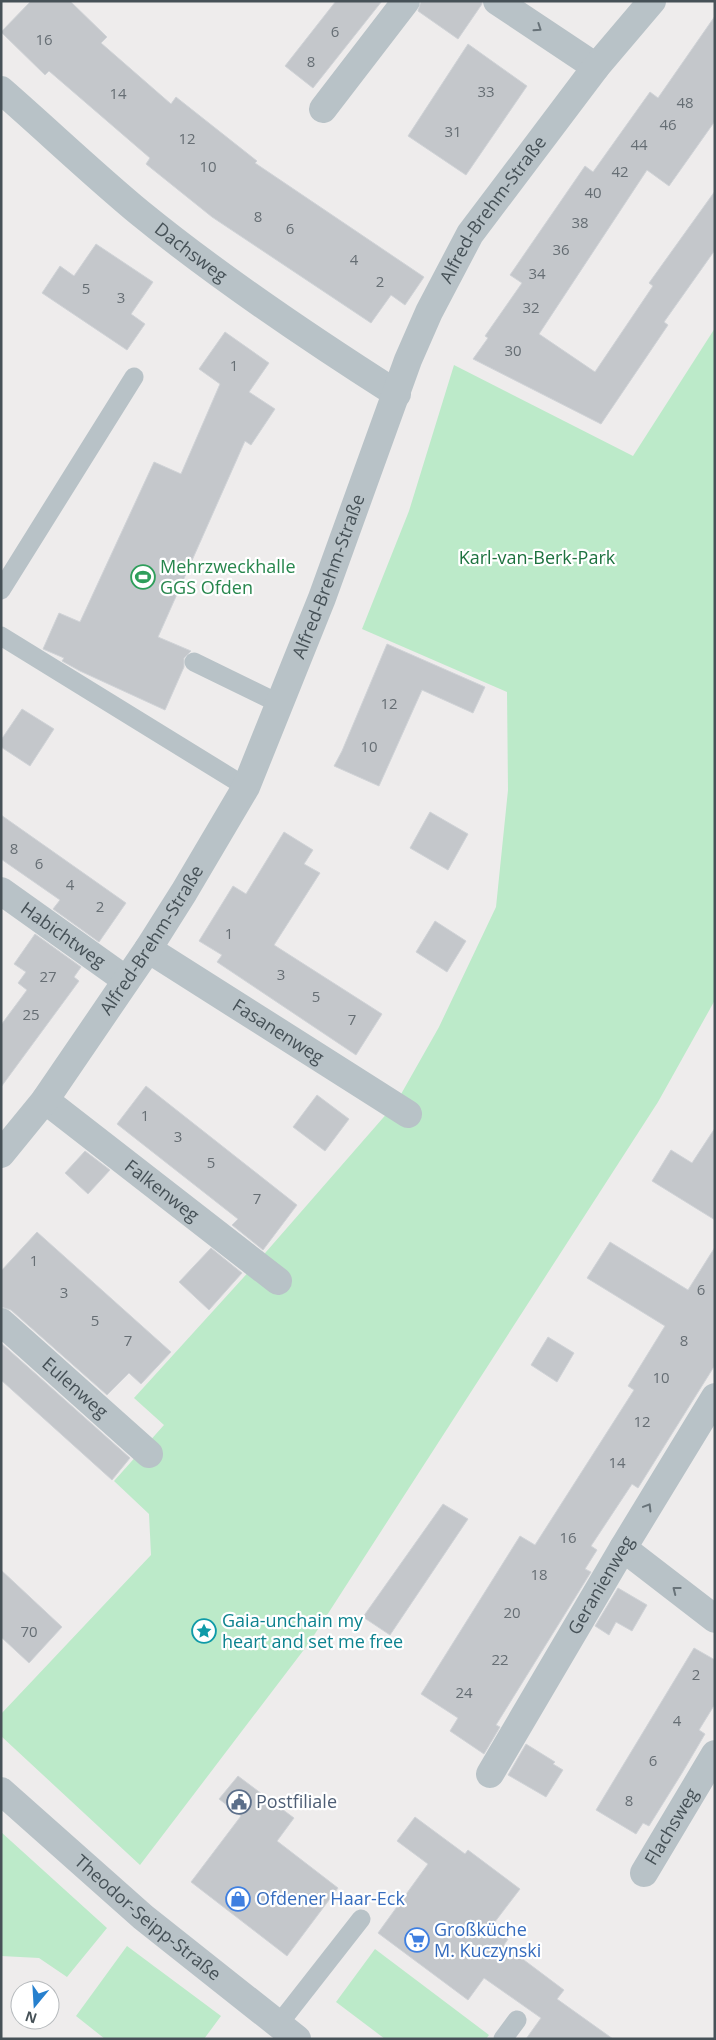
<svg xmlns="http://www.w3.org/2000/svg" width="716" height="2040" viewBox="0 0 716 2040" font-family="'Open Sans',sans-serif">
  <style>
    .green { fill: #bceac9 }
    .building { fill: #c4c7cb; stroke: #d0d3d7 }
    .lines { fill: none; stroke-linecap: round; stroke-linejoin: round }
    .service { stroke: #b8c2c7; stroke-width: 19 }
    .minor { stroke: #b8c2c7; stroke-width: 28 }
    .tertiary { stroke: #b8c2c7; stroke-width: 28 }
    .oneway { stroke: #687379 }
    .labels { text-anchor: middle; stroke-width: 4.5; stroke-linejoin: round; paint-order: stroke }
    .number-label { font-size: 15px; fill: #666e74 }
    .street-label { font-size: 18px; fill: #465157; stroke: #fff }
    .park-label { font-size: 18px; fill: #1d723f; stroke: #fff }
    .leisure-label { font-size: 18px; fill: #27864d; stroke: #fff; text-anchor: start }
    .culture-label { font-size: 18px; fill: #0d838f; stroke: #fff; text-anchor: start }
    .service-label { font-size: 18px; fill: #4e5e75; stroke: #fff; text-anchor: start }
    .shop-label { font-size: 18px; fill: #366cbe; stroke: #fff; text-anchor: start }
  </style>
  <rect width="100%" height="100%" fill="#eeecec"/>
  <!-- green -->
  <path class="green" d="M715 328V1000L658 1102 309 1643 140 1865 1 1736V1714L151 1555 149 1514 114 1481 164 1425 134 1398 253 1267 396 1103 439 1027 496 907 508 790 507 692 362 629 409 511 454 365 633 456Z
    M1 1832 107 1928 67 1977 39 1958 1 1956Z
    M127 1946 221 2016 204 2039H105L76 2016Z
    M375 1949 489 2035 486 2039H385L336 2002Z"/>
  <!-- building -->
  <path class="building" d="M31 1H70L107 37 101 43 171 104 176 97 257 161 255 163 424 277 405 305 391 295 371 323 212 217 146 164 150 158 49 71 45 75 1 32Z
    M336 1H382L313 88 285 66Z
    M421 1H482V4L458 39 418 11Z
    M715 16V121L669 186 647 170 539 334 595 372 653 286 649 283 715 191V250L664 322 668 325 601 424 473 359 488 338 485 336 522 283 510 275 585 166 593 172 650 92 658 98Z
    M468 44 527 86 466 175 408 136Z
    M96 244 153 282 131 314 145 324 127 350 42 293 60 266 74 276Z
    M225 332 269 363 249 392 275 409 251 445 245 441 158 637 191 651 184 658V667L165 710 80 671 62 661 64 658 43 649 59 613 80 622 154 462 181 474 220 384 199 369Z
    M387 644 485 687 473 713 422 690 379 786 334 766 342 751Z
    M22 709 54 729 30 766 1 747V740Z
    M430 812 468 834 448 870 410 848Z
    M1 815 126 903 99 942 53 909 60 900 1 859Z
    M284 832 313 850 304 864 320 873 274 945 382 1014 356 1055 217 962 222 955 199 941 233 886 246 894Z
    M435 921 466 941 447 972 416 952Z
    M35 934 81 967 74 977 79 981 1 1087V1025L27 990 18 983 26 972 14 964Z
    M146 1086 297 1205 263 1250 232 1225 238 1219 117 1124Z
    M317 1095 349 1119 325 1151 293 1127Z
    M715 1128V1220L652 1181 671 1150 692 1163Z
    M85 1151 110 1170 88 1194 65 1173Z
    M37 1232 171 1352 141 1384 129 1373 107 1395 11 1310 1 1307V1271Z
    M610 1242 688 1290 715 1247V1365L638 1488 632 1484 591 1546 597 1550 585 1569 591 1572 496 1725 500 1727 484 1754 450 1731 458 1718 421 1694 520 1536 535 1545 634 1390 628 1386 665 1326 587 1278Z
    M211 1248 242 1273 209 1310 179 1282Z
    M548 1337 574 1353 557 1382 531 1365Z
    M1 1343 130 1458 112 1480 1 1380Z
    M443 1504 468 1519 390 1635 363 1617Z
    M1 1570 62 1627 29 1663 1 1637Z
    M618 1588 647 1605 632 1631 616 1622 609 1635 595 1626Z
    M694 1648 715 1660V1704L699 1730 705 1734 682 1773 649 1826 643 1823 636 1834 596 1810Z
    M526 1744 555 1762 553 1764 563 1770 546 1797 508 1775Z
    M238 1776 294 1818 277 1841 338 1888 287 1956 191 1882 241 1816 219 1799Z
    M415 1817 465 1854 468 1850 520 1889 491 1927 508 1939 504 1945 564 1990 557 1999 613 2039H526L541 2018 484 1978 468 2000 378 1933 428 1864 397 1841Z"/>
  <g class="lines">
    <!-- service -->
    <path class="service" d="M1 590 134 377
      M1 636 246 787
      M194 662 280 704
      M278 2025 361 1919
      M503 2039 517 2020"/>
    <!-- minor -->
    <g class="minor">
      <path d="M497 1 596 67"/>
      <path id="s1" d="M1 90C48 131 93 174 140 213 221 279 309 338 397 394"/>
      <path d="M323 109 406 1"/>
      <path id="s2" d="M1 891 126 980"/>
      <path id="s3" d="M148 949 408 1114"/>
      <path id="s4" d="M45 1100 278 1281"/>
      <path id="s5" d="M1 1154 45 1100 148 949 184 892 246 787 322 598 408 360 429 312 470 234 596 67 652 1"/>
      <path id="s6" d="M1 1322 149 1454"/>
      <path d="M623 1548 715 1619"/>
      <path id="s7" d="M490 1774 623 1548 715 1397"/>
      <path id="s8" d="M644 1873 715 1754"/>
    </g>
    <!-- tertiary -->
    <path class="tertiary" id="s9" d="M1 1791 143 1917 297 2039"/>
  </g>
  <!-- one-way arrows -->
  <defs><path id="oneway-chevron" d="M-2-3.5L2.5 0L-2 3.5" fill="none" stroke-width="1.6" stroke-linecap="round" stroke-linejoin="round" transform="scale(1.25)"/></defs>
  <g class="oneway">
    <use href="#oneway-chevron" transform="translate(538 28) rotate(34)"/>
    <use href="#oneway-chevron" transform="translate(648 1507) rotate(-59)"/>
    <use href="#oneway-chevron" transform="translate(676 1590) rotate(-142)"/>
  </g>
  <!-- icons -->
  <defs>
    <g id="stadium-ring" transform="scale(1.25)"><circle r="9.5" fill="#fff" stroke="#2e9e5b" stroke-width="1.5"/><path d="M0-5a6.5 5 0 1 0 0 10a6.5 5 0 1 0 0-10ZM-3.5-1.8h7v3.6h-7Z" fill="#2e9e5b"/></g>
    <g id="sight-ring" transform="scale(1.25)"><circle r="9.5" fill="#fff" stroke="#0f9aa8" stroke-width="1.5"/><path d="M0-6L1.8-2.2L6-1.7L2.9 1.2L3.7 5.4L0 3.3L-3.7 5.4L-2.9 1.2L-6-1.7L-1.8-2.2Z" fill="#0f9aa8"/></g>
    <g id="civic-ring" transform="scale(1.25)"><circle r="9.5" fill="#fff" stroke="#5c6f8a" stroke-width="1.5"/><path d="M-.6-6.5H3V-4.5H.6V-3L4-1V1h2V6H-6V1h2V-1L-.6-3ZM-1.2 2.5V6h2.4V2.5Z" fill="#5c6f8a"/></g>
    <g id="shop-ring" transform="scale(1.25)"><circle r="9.5" fill="#fff" stroke="#3f7fe0" stroke-width="1.5"/><path d="M-5-2.5h2.3a2.7 3.5 0 0 1 5.4 0H5L5.5 6h-11ZM-1.5-2.5h3a1.5 2.3 0 0 0-3 0Z" fill="#3f7fe0"/></g>
    <g id="supermarket-ring" transform="scale(1.25)"><circle r="9.5" fill="#fff" stroke="#3f7fe0" stroke-width="1.5"/><path d="M-6-5.5h2.5l.6 2H6L4.5 2H-2.5L-4.4-4H-6ZM-1.5 3.2a1.3 1.3 0 1 0 .1 0ZM3 3.2a1.3 1.3 0 1 0 .1 0Z" fill="#3f7fe0"/></g>
  </defs>
  <g fill-rule="evenodd">
    <use href="#stadium-ring" x="143" y="577"/>
    <use href="#sight-ring" x="204" y="1631"/>
    <use href="#civic-ring" x="239" y="1802"/>
    <use href="#shop-ring" x="238" y="1899"/>
    <use href="#supermarket-ring" x="417" y="1940"/>
  </g>
  <g class="labels">
    <!-- number labels -->
    <g class="number-label">
      <text x="335" y="37">6</text>
      <text x="44" y="45">16</text>
      <text x="311" y="67">8</text>
      <text x="486" y="97">33</text>
      <text x="118" y="99">14</text>
      <text x="685" y="108">48</text>
      <text x="668" y="130">46</text>
      <text x="453" y="137">31</text>
      <text x="187" y="144">12</text>
      <text x="639" y="150">44</text>
      <text x="208" y="172">10</text>
      <text x="620" y="177">42</text>
      <text x="593" y="198">40</text>
      <text x="258" y="222">8</text>
      <text x="580" y="228">38</text>
      <text x="290" y="234">6</text>
      <text x="561" y="255">36</text>
      <text x="354" y="265">4</text>
      <text x="537" y="279">34</text>
      <text x="380" y="287">2</text>
      <text x="86" y="294">5</text>
      <text x="121" y="303">3</text>
      <text x="531" y="313">32</text>
      <text x="513" y="356">30</text>
      <text x="234" y="371">1</text>
      <text x="389" y="709">12</text>
      <text x="369" y="752">10</text>
      <text x="14" y="854">8</text>
      <text x="39" y="869">6</text>
      <text x="70" y="890">4</text>
      <text x="100" y="912">2</text>
      <text x="229" y="939">1</text>
      <text x="281" y="980">3</text>
      <text x="48" y="982">27</text>
      <text x="316" y="1002">5</text>
      <text x="31" y="1020">25</text>
      <text x="352" y="1025">7</text>
      <text x="145" y="1121">1</text>
      <text x="178" y="1142">3</text>
      <text x="211" y="1168">5</text>
      <text x="257" y="1204">7</text>
      <text x="34" y="1266">1</text>
      <text x="701" y="1295">6</text>
      <text x="64" y="1298">3</text>
      <text x="95" y="1326">5</text>
      <text x="128" y="1346">7</text>
      <text x="684" y="1346">8</text>
      <text x="661" y="1383">10</text>
      <text x="642" y="1427">12</text>
      <text x="617" y="1468">14</text>
      <text x="568" y="1543">16</text>
      <text x="539" y="1580">18</text>
      <text x="512" y="1618">20</text>
      <text x="29" y="1637">70</text>
      <text x="500" y="1665">22</text>
      <text x="696" y="1680">2</text>
      <text x="464" y="1698">24</text>
      <text x="677" y="1726">4</text>
      <text x="653" y="1766">6</text>
      <text x="629" y="1806">8</text>
    </g>
    <!-- street labels -->
    <g class="street-label">
      <text dy="6" stroke="none"><textPath href="#s5" startOffset="1072">Alfred-Brehm-Straße</textPath></text>
      <text dy="6" stroke="none"><textPath href="#s1" startOffset="250">Dachsweg</textPath></text>
      <text dy="6" stroke="none"><textPath href="#s5" startOffset="668">Alfred-Brehm-Straße</textPath></text>
      <text dy="6" stroke="none"><textPath href="#s2" startOffset="76">Habichtweg</textPath></text>
      <text dy="6" stroke="none"><textPath href="#s5" startOffset="262">Alfred-Brehm-Straße</textPath></text>
      <text dy="6" stroke="none"><textPath href="#s3" startOffset="154">Fasanenweg</textPath></text>
      <text dy="6" stroke="none"><textPath href="#s4" startOffset="148">Falkenweg</textPath></text>
      <text dy="6" stroke="none"><textPath href="#s6" startOffset="99">Eulenweg</textPath></text>
      <text dy="6" stroke="none"><textPath href="#s7" startOffset="219">Geranienweg</textPath></text>
      <text dy="6" stroke="none"><textPath href="#s8" startOffset="54">Flachsweg</textPath></text>
      <text dy="6" stroke="none"><textPath href="#s9" startOffset="194">Theodor-Seipp-Straße</textPath></text>
    </g>
    <!-- park labels -->
    <g class="park-label">
      <text x="537" y="564">Karl-van-Berk-Park</text>
    </g>
    <!-- leisure labels -->
    <g class="leisure-label">
      <text x="160" y="573">Mehrzweckhalle<tspan x="160" dy="21">GGS Ofden</tspan></text>
    </g>
    <!-- culture labels -->
    <g class="culture-label">
      <text x="222" y="1627">Gaia-unchain my<tspan x="222" dy="21">heart and set me free</tspan></text>
    </g>
    <!-- service labels -->
    <g class="service-label">
      <text x="256" y="1808">Postfiliale</text>
    </g>
    <!-- shop labels -->
    <g class="shop-label">
      <text x="256" y="1905">Ofdener Haar-Eck</text>
      <text x="434" y="1936">Großküche<tspan x="434" dy="21">M. Kuczynski</tspan></text>
    </g>
  </g>
  <!-- border -->
  <rect width="716" height="2040" fill="none" stroke="#465157" stroke-width="5"/>
  <!-- north arrow -->
  <g transform="translate(35 2005) rotate(198)"><circle r="24" fill="#ffffff" stroke="#b5b9bc"/>
  <path d="M0-4L9 19L0 12L-9 19Z" fill="#2680ce"/>
  <text y="-8" font-size="14" font-weight="bold" text-anchor="middle" fill="#465157">N</text>
  </g>
</svg>
